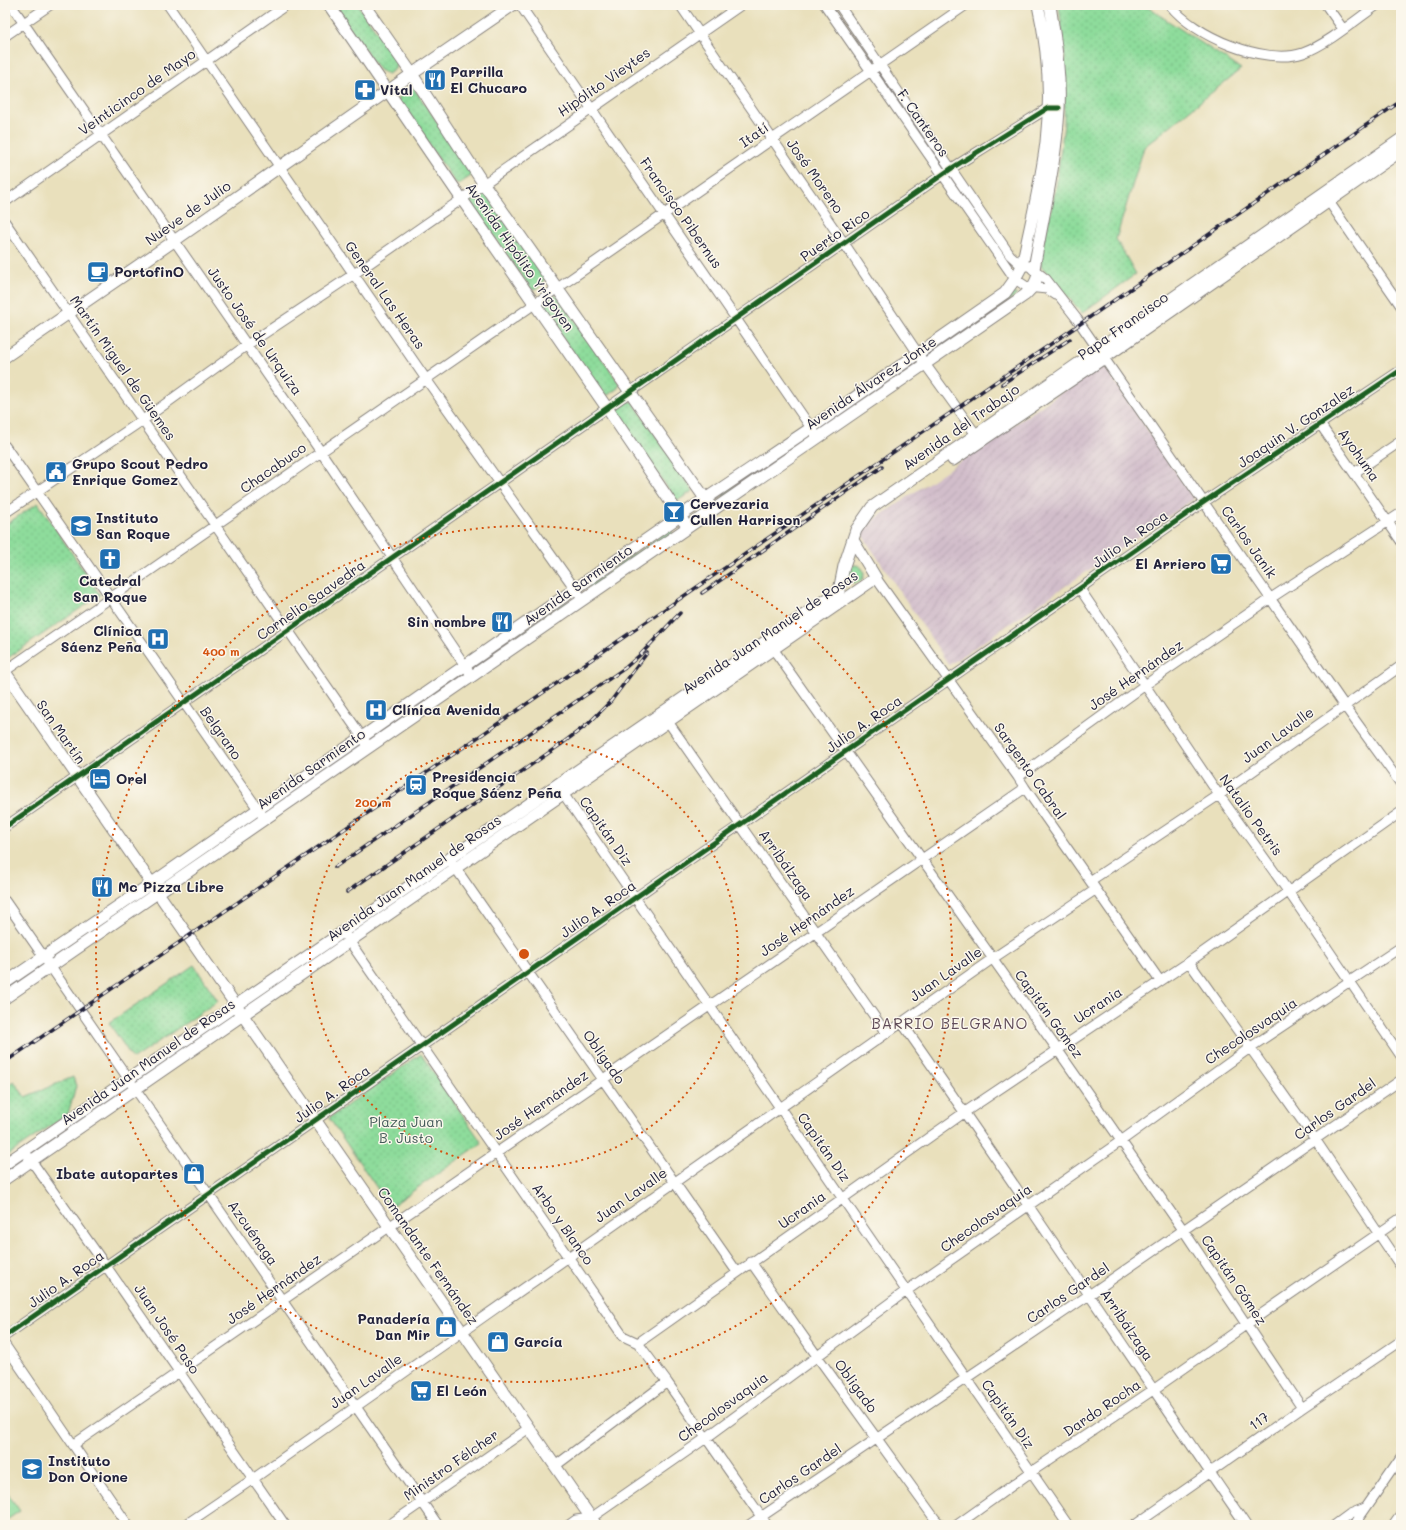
<svg xmlns="http://www.w3.org/2000/svg" width="1406" height="1530" viewBox="0 0 1406 1530" font-family="Mali,sans-serif">
  <style>
    .industrial { fill: url(#industrial-furrows) }
    .grass { fill: #8edc9b; stroke: #587f6b }
    .park { fill: url(#park-dots); stroke: #587f6b }
    .lines { fill: none; stroke-linecap: round; stroke-linejoin: round }
    .minor-casing { stroke: #86817c; stroke-width: 11 }
    .major-casing { stroke: #86817c; stroke-width: 13 }
    .highway-casing { stroke: #86817c; stroke-width: 15 }
    .minor { stroke: #fff; stroke-width: 9 }
    .major { stroke: #fff; stroke-width: 11 }
    .highway { stroke: #fff; stroke-width: 13 }
    .rail-casing { stroke: #22223b; stroke-width: 3.5 }
    .rail { stroke: #fbf7ec; stroke-width: 2; stroke-dasharray: 6; stroke-linecap: butt }
    .cycleway-casing { stroke: #fbf7ec; stroke-width: 8 }
    .cycleway { stroke: #1b5e20; stroke-width: 5 }
    .ring { fill: none; stroke: #d45411; stroke-width: 2; stroke-dasharray: 2 4 }
    .labels { text-anchor: middle; stroke-width: 3; stroke-linejoin: round; paint-order: stroke }
    .poi-label { font-size: 14px; font-weight: bold; fill: #22223b; stroke: #fbf7ec; text-anchor: start }
    .street-label { font-size: 14px; fill: #22223b; stroke: #fbf7ec }
    .park-label { font-size: 14px; fill: #425a58; stroke: #fbf7ec }
    .neighbourhood-label { font-size: 15px; letter-spacing: 1px; fill: #604c59; stroke: #fbf7ec }
    .centre { fill: #d45411; stroke: #fbf7ec; stroke-width: 2 }
    .ring-label { font-size: 12px; text-anchor: middle; font-weight: bold; fill: #d45411; stroke: #fbf7ec; stroke-width: 3; stroke-linejoin: round; paint-order: stroke }
  </style>
  <defs>
    <pattern id="industrial-furrows" width="10" height="10" patternUnits="userSpaceOnUse"><rect width="10" height="10" fill="#d1bdca"/><path d="M-1 1l2-2M0 10L10 0M9 11l2-2" fill="none" stroke="#b3a2ae"/></pattern>
    <pattern id="park-dots" width="8" height="8" patternUnits="userSpaceOnUse"><rect width="8" height="8" fill="#8edc9b"/><path d="M2 2h.1M6 6h.1" fill="none" stroke="#7abc86" stroke-width="1.8" stroke-linecap="round"/></pattern>
  </defs>
  <rect width="100%" height="100%" fill="#fbf7ec"/>
  <filter id="ink" filterUnits="userSpaceOnUse"><feTurbulence type="fractalNoise" baseFrequency=".025" numOctaves="2"/><feDisplacementMap in="SourceGraphic" scale="8" xChannelSelector="R" yChannelSelector="G"/><feConvolveMatrix kernelMatrix="1 2 1 2 8 2 1 2 1" color-interpolation-filters="sRGB"/></filter>
  <filter id="wash" filterUnits="userSpaceOnUse"><feTurbulence type="fractalNoise" baseFrequency=".012" numOctaves="4" result="noise"/><feDisplacementMap in="SourceGraphic" scale="16" xChannelSelector="R" yChannelSelector="G"/><feGaussianBlur stdDeviation="0.9" result="paint"/><feColorMatrix in="noise" values="0 0 0 0 0 0 0 0 0 0 0 0 0 0 0 0 0 1.4 0 .05"/><feComposite in="paint" operator="in"/></filter>
  <g filter="url(#wash)">
    <rect width="100%" height="100%" fill="#e9e0bc"/>
    <!-- industrial -->
    <path class="industrial" d="M1103 364 1194 499 949 665 859 530Z"/>
    <!-- grass -->
    <path class="grass" d="M883 75 939 158 937 159 881 77Z
      M1012 292 1017 295 935 352 934 349Z
      M804 437 806 440 724 497 723 494Z
      M670 529 673 534 592 589 588 586Z
      M846 574a9 9 0 1 1 18 0a9 9 0 1 1-18 0Z
      M566 601 569 603 486 662 482 659Z
      M5 1490 20 1511 5 1521Z"/>
    <!-- park -->
    <path class="park" d="M333 5H358L397 61 395 69 388 74 379 70Z
      M1059 5H1144L1241 69 1144 147 1116 239 1136 274 1082 313 1041 266V253L1056 188 1064 124 1065 58Z
      M413 87 471 171V176L459 184 455 182 398 101C401 92 403 88 413 87Z
      M479 190H484L545 277C543 284 539 290 531 289L469 201 470 198Z
      M555 295 559 297 619 383 618 388 608 395 601 393 542 308V303Z
      M625 401 633 402 693 491 677 501 616 414 617 407Z
      M38 503 100 595 5 660V525Z
      M194 965 218 1001 133 1059 109 1023Z
      M421 1054 482 1143 390 1207 329 1118Z
      M73 1077 76 1086 68 1114 5 1157V1086L14 1081 25 1097Z"/>
  </g>
  <g filter="url(#ink)">
    <g class="lines">
      <!-- minor casing -->
      <g class="minor-casing">
        <path id="minor" d="M11 5 321 452 472 676
          M168 5 426 379 583 600
          M520 5 818 438
          M680 5 844 243 925 364 980 440
          M825 5 1015 279 1027 287 1047 289 1056 295
          M839 5 1010 255 1022 266H1029L1046 279 1077 319 1344 705 1401 784
          M1170 5C1194 36 1264 66 1303 53 1326 45 1356 20 1377 5
          M1326 5 1343 29
          M5 36 50 5
          M1325 196 1401 306
          M5 202 286 5
          M5 222 369 747
          M1320 424 1401 541
          M5 446 265 819
          M1354 473 1401 441
          M5 513 143 420 247 345 354 274 741 5
          M876 578 1018 777 1025 788 1160 981
          M1080 589 1219 795 1288 891 1401 1056
          M769 643 922 859 1057 1049 1184 1231 1302 1408
          M5 671 966 5
          M664 716 886 1033
          M1018 777 1145 685 1271 598 1401 513
          M560 789 1068 1525
          M5 827 952 168 1048 108H1054
          M452 863 737 1272
          M1090 881 1219 795 1401 666
          M5 901 438 1525
          M343 932 623 1336 638 1343 667 1382 767 1525
          M1189 962 1315 1139 1401 1267
          M902 1023C1019 1189 1131 1358 1246 1525
          M28 1156 106 1266 285 1525
          M751 1262 817 1356 935 1519 941 1525
          M5 1336 1204 502 1401 370
          M638 1343 965 1112 1189 962 1401 812
          M5 1345 128 1525
          M73 1445 1025 788
          M555 1466 667 1382
          M185 1525 253 1479 992 959 1095 890
          M389 1525 529 1428
          M569 1525 576 1520 591 1518 706 1438 906 1291 1121 1141 1251 1047 1401 947
          M749 1525 1089 1295 1401 1080
          M957 1525 1031 1472 1153 1390 1247 1324 1401 1218
          M1135 1525 1302 1408 1401 1341
          M1335 1525 1350 1514 1365 1508
          M1354 1525 1401 1457"/>
      </g>
      <!-- major casing -->
      <g class="major-casing">
        <path id="major" d="M329 5 461 198 607 408 684 522
          M364 5 412 74 483 183 709 504
          M1034 269C1043 216 1056 163 1059 109 1061 74 1055 39 1050 5
          M5 357 174 241 412 74 513 5
          M953 460 1104 358 1401 151
          M5 672 596 1525
          M5 983 152 883 680 516 811 428 1005 293 1015 279 1022 266C1030 225 1041 184 1046 142 1051 97 1048 49 1038 5
          M5 998 1025 295C1032 288 1036 284 1038 274
          M5 1164 839 591 844 566 856 530 872 507 1401 139
          M5 1179 876 578 853 540"/>
      </g>
      <!-- highway casing -->
      <g class="highway-casing">
        <path id="highway" d="M1396 1525 1401 1518"/>
      </g>
      <!-- minor -->
      <use href="#minor" class="minor"/>
      <!-- major -->
      <use href="#major" class="major"/>
      <!-- highway -->
      <use href="#highway" class="highway"/>
      <!-- rail casing -->
      <g class="rail-casing">
        <path id="rail" d="M1002 384 1070 339
          M702 593 882 467
          M335 867 625 668 641 654 680 613
          M347 892 560 745 588 724 611 701 647 653
          M5 1062 1080 324 1401 101"/>
      </g>
      <!-- rail -->
      <use href="#rail" class="rail"/>
      <!-- cycleway casing -->
      <g class="cycleway-casing">
        <path id="cycleway" d="M5 827 952 168 1048 108H1059
          M5 1336 1204 502 1401 370"/>
      </g>
      <!-- cycleway -->
      <use href="#cycleway" class="cycleway"/>
    </g>
  </g>
  <!-- distance rings -->
  <g class="ring">
    <circle cx="524" cy="954" r="214"/>
    <circle cx="524" cy="954" r="428"/>
  </g>
  <!-- icons -->
  <defs>
    <g id="restaurant-square" transform="scale(1.15)"><rect x="-9" y="-9" width="18" height="18" rx="4" fill="#1f6fb2" stroke="#fbf7ec"/><path d="M-5-6h1v4h1v-4h1v4h1v-4h1v5L-1.5 .5V6h-2V.5L-5-1ZM5-6V6H3V1.5H1.5Q1.5-4 5-6Z" fill="#fff"/></g>
    <g id="pharmacy-square" transform="scale(1.15)"><rect x="-9" y="-9" width="18" height="18" rx="4" fill="#1f6fb2" stroke="#fbf7ec"/><path d="M-2-6h4v4h4v4h-4v4h-4v-4h-4v-4h4Z" fill="#fff"/></g>
    <g id="cafe-square" transform="scale(1.15)"><rect x="-9" y="-9" width="18" height="18" rx="4" fill="#1f6fb2" stroke="#fbf7ec"/><path d="M-5.5-4.5H6V0H3Q3 3.5 0 3.5H-2.5Q-5.5 3.5-5.5 0ZM3-3.2v2h1.7v-2ZM-6 4.5H4V6H-6Z" fill="#fff"/></g>
    <g id="civic-square" transform="scale(1.15)"><rect x="-9" y="-9" width="18" height="18" rx="4" fill="#1f6fb2" stroke="#fbf7ec"/><path d="M-.6-6.5H3V-4.5H.6V-3L4-1V1h2V6H-6V1h2V-1L-.6-3ZM-1.2 2.5V6h2.4V2.5Z" fill="#fff"/></g>
    <g id="bar-square" transform="scale(1.15)"><rect x="-9" y="-9" width="18" height="18" rx="4" fill="#1f6fb2" stroke="#fbf7ec"/><path d="M-6-5H6L.8 .8V4.5H3.5V6h-7V4.5H-.8V.8Z" fill="#fff"/></g>
    <g id="university-square" transform="scale(1.15)"><rect x="-9" y="-9" width="18" height="18" rx="4" fill="#1f6fb2" stroke="#fbf7ec"/><path d="M0-5L7-2L0 1L-7-2ZM-4 1L0 2.5L4 1V4Q0 6-4 4Z" fill="#fff"/></g>
    <g id="church-square" transform="scale(1.15)"><rect x="-9" y="-9" width="18" height="18" rx="4" fill="#1f6fb2" stroke="#fbf7ec"/><path d="M-1.2-6h2.4v3.5h3.3v2.4h-3.3V6h-2.4V-.1h-3.3v-2.4h3.3Z" fill="#fff"/></g>
    <g id="supermarket-square" transform="scale(1.15)"><rect x="-9" y="-9" width="18" height="18" rx="4" fill="#1f6fb2" stroke="#fbf7ec"/><path d="M-6-5.5h2.5l.6 2H6L4.5 2H-2.5L-4.4-4H-6ZM-1.5 3.2a1.3 1.3 0 1 0 .1 0ZM3 3.2a1.3 1.3 0 1 0 .1 0Z" fill="#fff"/></g>
    <g id="hospital-square" transform="scale(1.15)"><rect x="-9" y="-9" width="18" height="18" rx="4" fill="#1f6fb2" stroke="#fbf7ec"/><path d="M-5-5h3v3.5h4V-5h3V5h-3V1.5h-4V5h-3Z" fill="#fff"/></g>
    <g id="hotel-square" transform="scale(1.15)"><rect x="-9" y="-9" width="18" height="18" rx="4" fill="#1f6fb2" stroke="#fbf7ec"/><path d="M-6-4.5h1.5V1H6V5H4.5V3h-9V5H-6ZM-4 0a1.8 1.8 0 1 1 3.6 0ZM.5 0V-2.5h3Q6-2.5 6 0Z" fill="#fff"/></g>
    <g id="station-square" transform="scale(1.15)"><rect x="-9" y="-9" width="18" height="18" rx="4" fill="#1f6fb2" stroke="#fbf7ec"/><path d="M-3-6H3Q5-6 5-4V2Q5 4 3 4L4.5 6H3L1.5 4h-3L-3 6H-4.5L-3 4Q-5 4-5 2V-4Q-5-6-3-6ZM-3.5-4v3h7v-3ZM-3.5 1v1.5H-2V1ZM2 1v1.5H3.5V1Z" fill="#fff"/></g>
    <g id="shop-square" transform="scale(1.15)"><rect x="-9" y="-9" width="18" height="18" rx="4" fill="#1f6fb2" stroke="#fbf7ec"/><path d="M-5-2.5h2.3a2.7 3.5 0 0 1 5.4 0H5L5.5 6h-11ZM-1.5-2.5h3a1.5 2.3 0 0 0-3 0Z" fill="#fff"/></g>
  </defs>
  <g fill-rule="evenodd">
    <use href="#restaurant-square" x="435" y="80"/>
    <use href="#pharmacy-square" x="365" y="90"/>
    <use href="#cafe-square" x="98" y="272"/>
    <use href="#civic-square" x="56" y="472"/>
    <use href="#bar-square" x="674" y="512"/>
    <use href="#university-square" x="81" y="526"/>
    <use href="#church-square" x="110" y="559"/>
    <use href="#supermarket-square" x="1221" y="564"/>
    <use href="#restaurant-square" x="502" y="622"/>
    <use href="#hospital-square" x="158" y="639"/>
    <use href="#hospital-square" x="376" y="710"/>
    <use href="#hotel-square" x="100" y="779"/>
    <use href="#station-square" x="416" y="785"/>
    <use href="#restaurant-square" x="102" y="887"/>
    <use href="#shop-square" x="194" y="1174"/>
    <use href="#shop-square" x="446" y="1327"/>
    <use href="#shop-square" x="498" y="1342"/>
    <use href="#supermarket-square" x="421" y="1391"/>
    <use href="#university-square" x="32" y="1469"/>
  </g>
  <g class="labels">
    <!-- poi labels -->
    <g class="poi-label">
      <text x="450" y="77">Parrilla<tspan x="450" dy="16">El Chucaro</tspan></text>
      <text x="380" y="95">Vital</text>
      <text x="114" y="277">PortofinO</text>
      <text x="72" y="469">Grupo Scout Pedro<tspan x="72" dy="16">Enrique Gomez</tspan></text>
      <text x="690" y="509">Cervezaria<tspan x="690" dy="16">Cullen Harrison</tspan></text>
      <text x="96" y="523">Instituto<tspan x="96" dy="16">San Roque</tspan></text>
      <text x="1206" y="569" text-anchor="end">El Arriero</text>
      <text x="110" y="586" text-anchor="middle">Catedral<tspan x="110" dy="16">San Roque</tspan></text>
      <text x="486" y="627" text-anchor="end">Sin nombre</text>
      <text x="142" y="636" text-anchor="end">Clínica<tspan x="142" dy="16">Sáenz Peña</tspan></text>
      <text x="392" y="715">Clínica Avenida</text>
      <text x="432" y="782">Presidencia<tspan x="432" dy="16">Roque Sáenz Peña</tspan></text>
      <text x="116" y="784">Orel</text>
      <text x="118" y="892">Mc Pizza Libre</text>
      <text x="178" y="1179" text-anchor="end">Ibate autopartes</text>
      <text x="430" y="1324" text-anchor="end">Panadería<tspan x="430" dy="16">Dan Mir</tspan></text>
      <text x="514" y="1347">García</text>
      <text x="436" y="1396">El León</text>
      <text x="48" y="1466">Instituto<tspan x="48" dy="16">Don Orione</tspan></text>
    </g>
    <!-- street labels -->
    <g class="street-label">
      <text transform="translate(604 82) rotate(-35)" y="5">Hipólito Vieytes</text>
      <text transform="translate(137 92) rotate(-35)" y="5">Veinticinco de Mayo</text>
      <text transform="translate(923 123) rotate(55)" y="5">F. Canteros</text>
      <text transform="translate(754 135) rotate(-35)" y="5">Itatí</text>
      <text transform="translate(815 176) rotate(55)" y="5">José Moreno</text>
      <text transform="translate(188 213) rotate(-35)" y="5">Nueve de Julio</text>
      <text transform="translate(681 213) rotate(55)" y="5">Francisco Pibernus</text>
      <text transform="translate(835 235) rotate(-35)" y="5">Puerto Rico</text>
      <text transform="translate(520 257) rotate(55)" y="5">Avenida Hipólito Yrigoyen</text>
      <text transform="translate(385 295) rotate(55)" y="5">General Las Heras</text>
      <text transform="translate(1123 326) rotate(-35)" y="5">Papa Francisco</text>
      <text transform="translate(255 331) rotate(55)" y="5">Justo José de Urquiza</text>
      <text transform="translate(123 368) rotate(55)" y="5">Martín Miguel de Güemes</text>
      <text transform="translate(871 383) rotate(-34)" y="5">Avenida Álvarez Jonte</text>
      <text transform="translate(1296 426) rotate(-34)" y="5">Joaquin V. Gonzalez</text>
      <text transform="translate(961 427) rotate(-35)" y="5">Avenida del Trabajo</text>
      <text transform="translate(1359 455) rotate(55)" y="5">Ayohuma</text>
      <text transform="translate(273 468) rotate(-35)" y="5">Chacabuco</text>
      <text transform="translate(1130 539) rotate(-35)" y="5">Julio A. Roca</text>
      <text transform="translate(1249 542) rotate(55)" y="5">Carlos Janik</text>
      <text transform="translate(578 585) rotate(-35)" y="5">Avenida Sarmiento</text>
      <text transform="translate(311 600) rotate(-35)" y="5">Cornelio Saavedra</text>
      <text transform="translate(770 632) rotate(-34)" y="5">Avenida Juan Manuel de Rosas</text>
      <text transform="translate(1136 675) rotate(-35)" y="5">José Hernández</text>
      <text transform="translate(864 724) rotate(-35)" y="5">Julio A. Roca</text>
      <text transform="translate(61 732) rotate(55)" y="5">San Martín</text>
      <text transform="translate(221 733) rotate(55)" y="5">Belgrano</text>
      <text transform="translate(1278 735) rotate(-36)" y="5">Juan Lavalle</text>
      <text transform="translate(311 769) rotate(-35)" y="5">Avenida Sarmiento</text>
      <text transform="translate(1030 771) rotate(55)" y="5">Sargento Cabral</text>
      <text transform="translate(1251 815) rotate(54)" y="5">Natalio Petris</text>
      <text transform="translate(606 831) rotate(55)" y="5">Capitán Diz</text>
      <text transform="translate(786 865) rotate(55)" y="5">Arribálzaga</text>
      <text transform="translate(414 878) rotate(-35)" y="5">Avenida Juan Manuel de Rosas</text>
      <text transform="translate(598 909) rotate(-35)" y="5">Julio A. Roca</text>
      <text transform="translate(807 921) rotate(-35)" y="5">José Hernández</text>
      <text transform="translate(946 974) rotate(-35)" y="5">Juan Lavalle</text>
      <text transform="translate(1098 1005) rotate(-33)" y="5">Ucrania</text>
      <text transform="translate(1049 1014) rotate(54)" y="5">Capitán Gómez</text>
      <text transform="translate(1251 1031) rotate(-34)" y="5">Checolosvaquia</text>
      <text transform="translate(604 1057) rotate(55)" y="5">Obligado</text>
      <text transform="translate(148 1062) rotate(-35)" y="5">Avenida Juan Manuel de Rosas</text>
      <text transform="translate(332 1094) rotate(-35)" y="5">Julio A. Roca</text>
      <text transform="translate(541 1105) rotate(-35)" y="5">José Hernández</text>
      <text transform="translate(1335 1109) rotate(-35)" y="5">Carlos Gardel</text>
      <text transform="translate(824 1147) rotate(55)" y="5">Capitán Diz</text>
      <text transform="translate(631 1195) rotate(-35)" y="5">Juan Lavalle</text>
      <text transform="translate(802 1210) rotate(-35)" y="5">Ucrania</text>
      <text transform="translate(986 1218) rotate(-35)" y="5">Checolosvaquia</text>
      <text transform="translate(563 1224) rotate(55)" y="5">Arbo y Blanco</text>
      <text transform="translate(253 1233) rotate(55)" y="5">Azcuénaga</text>
      <text transform="translate(428 1256) rotate(55)" y="5">Comandante Fernández</text>
      <text transform="translate(66 1279) rotate(-35)" y="5">Julio A. Roca</text>
      <text transform="translate(1234 1280) rotate(56)" y="5">Capitán Gómez</text>
      <text transform="translate(274 1289) rotate(-35)" y="5">José Hernández</text>
      <text transform="translate(1068 1293) rotate(-34)" y="5">Carlos Gardel</text>
      <text transform="translate(1127 1325) rotate(56)" y="5">Arribálzaga</text>
      <text transform="translate(167 1329) rotate(56)" y="5">Juan José Paso</text>
      <text transform="translate(366 1381) rotate(-35)" y="5">Juan Lavalle</text>
      <text transform="translate(856 1386) rotate(54)" y="5">Obligado</text>
      <text transform="translate(723 1407) rotate(-36)" y="5">Checolosvaquia</text>
      <text transform="translate(1102 1408) rotate(-34)" y="5">Dardo Rocha</text>
      <text transform="translate(1008 1414) rotate(55)" y="5">Capitán Diz</text>
      <text transform="translate(1259 1421) rotate(-35)" y="5">117</text>
      <text transform="translate(451 1465) rotate(-35)" y="5">Ministro Félcher</text>
      <text transform="translate(800 1474) rotate(-34)" y="5">Carlos Gardel</text>
    </g>
    <!-- park labels -->
    <g class="park-label">
      <text x="406" y="1127">Plaza Juan<tspan x="406" dy="16">B. Justo</tspan></text>
    </g>
    <!-- neighbourhood labels -->
    <g class="neighbourhood-label">
      <text x="950" y="1029">BARRIO BELGRANO</text>
    </g>
  </g>
  <circle cx="524" cy="954" r="6" class="centre"/>
  <g class="ring-label">
    <text x="221" y="656">400 m</text>
    <text x="373" y="807">200 m</text>
  </g>
  <!-- margin -->
  <rect width="1406" height="1530" fill="none" stroke="#fbf7ec" stroke-width="20"/>
</svg>
